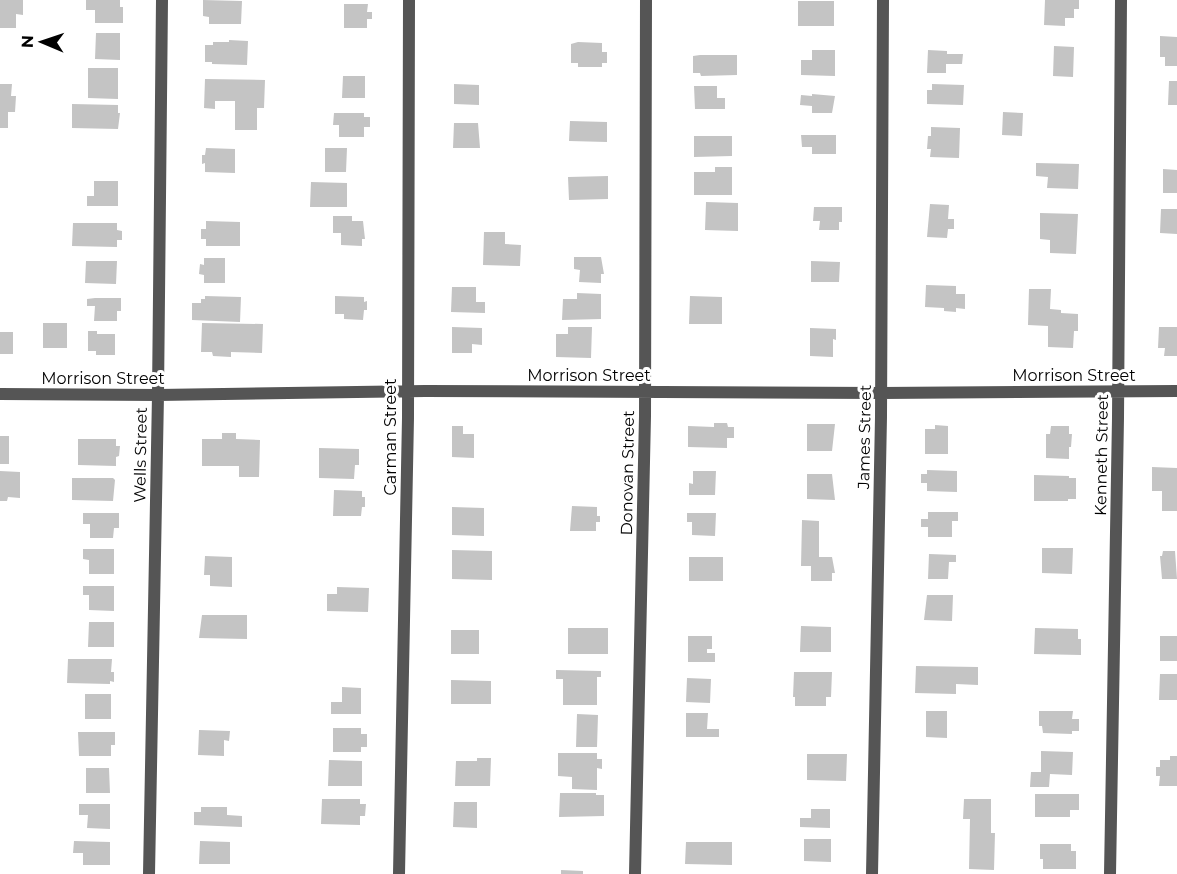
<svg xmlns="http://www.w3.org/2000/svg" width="1177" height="874" viewBox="0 0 1177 874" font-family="Montserrat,sans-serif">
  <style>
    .building { fill: #c4c4c4 }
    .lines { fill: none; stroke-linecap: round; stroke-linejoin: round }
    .street { stroke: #555; stroke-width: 12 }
    .labels { text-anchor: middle; stroke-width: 6; stroke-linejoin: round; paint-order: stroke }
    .street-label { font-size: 16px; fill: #000; stroke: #fff }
  </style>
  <rect width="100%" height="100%" fill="#fff"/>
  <!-- building -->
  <path class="building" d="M0 0H23V15L16 14V28H0Z
    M86 0H120V7H123V23H95V10H86Z
    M203 0 242 1 241 24H209V17L203 16Z
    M1045 0H1079V9H1074V18H1065V26L1044 25Z
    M798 1H834V26H798Z
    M344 4H368L367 12H372V19H367V28H344Z
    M96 33H120V60L95 59Z
    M1160 36 1177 37V66H1165V57H1160Z
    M229 40 248 41 247 65 212 64V62H205V45H213V42H229Z
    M578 42 602 43V52H607V63H602V67H578V63H571V44Z
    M1054 46 1074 47 1073 77 1053 76Z
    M812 50H835V76L801 75V60H812Z
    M928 50 947 51V54H963L962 64H946V73H927Z
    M700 55H737V75L701 76 700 73H693V56Z
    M88 68H118V99L88 98Z
    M343 76H365V98H342Z
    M205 79 265 80 264 108H257V130H235V101H215V109L204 108Z
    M1169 81H1177V105H1168Z
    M0 84H12L11 96H16L15 112H8V128H0Z
    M454 84 479 85V105L454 104Z
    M932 84 964 85 963 105 927 104V90H932Z
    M694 86H717V98H725V109H695Z
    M812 94 835 96 832 113H812V106L800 105 801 95 812 96Z
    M72 104 118 105V113H120L118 129 72 128Z
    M1003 112 1023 113 1022 136 1002 135Z
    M334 113H364V117H370V127H364V137H339V125H333Z
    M570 121 607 122V142L569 141Z
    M454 123H478L480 148H453Z
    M931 127 960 128 959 158 930 157 931 149H927L928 136H931Z
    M801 135H836V154H812V147H802Z
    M694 136H732V156L694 157Z
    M206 148 235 149V173L205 172V163L202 164V155H205Z
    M325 148H347L346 172H325Z
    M1036 163 1079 164 1078 189 1047 188 1048 177 1036 176Z
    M715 167H732V195H694V172H715Z
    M1163 169 1177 170V193H1163Z
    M608 176V199L569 200 568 177Z
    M94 181H118V206H87V196H94Z
    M311 182 347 183V207H310Z
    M706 202 738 203V231L705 230Z
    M930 204 949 205 948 219H954V229H948L947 238 927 237Z
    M814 207H842V222H839V230H819L820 221H813Z
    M1161 209H1177V234L1160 233Z
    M1040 213 1078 214 1076 254 1050 253V240L1040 239Z
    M333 216H352V221H363L365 239H362V246L341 245V233H333Z
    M206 221 240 222V246H206V239H201V229H206Z
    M73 223H117V230L122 231V240H117V247L72 246Z
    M484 232H505V244L521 245 520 266 483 265Z
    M574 257H601L604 274H601V283L579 282 580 270 574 269Z
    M204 258H225V283H204V275L199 274 200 264 204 265Z
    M86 261H117L116 284 85 283Z
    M811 261 840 262 839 282H811Z
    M926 285 956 286V294H965V309L956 308V312L944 311V308L925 307Z
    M452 287H476V302H485V313L451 312Z
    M1029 289H1051L1050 309 1061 310V313L1078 314V331H1074L1073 348 1048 347V326L1028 325Z
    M577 293 601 294V319L562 320 563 299H577Z
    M205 296 241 297 240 322 192 320V303H201V299H205Z
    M335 296 364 297V302L367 301V310H364L363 320 344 319V314H335Z
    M690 296 722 297V324H689Z
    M95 298H121V311H117V321H94L95 306H87V299Z
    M43 323H67V348H43Z
    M202 323 263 324 262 353 231 352V357L213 356 212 352H201Z
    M452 327 482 328V345L472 344V353H452Z
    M568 327H592L591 358 556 357V334H568Z
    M1159 327H1177V356H1164L1165 348H1158Z
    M810 328 836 329V340L833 339V357L810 356Z
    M88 331H97V334H115V355H96V351H88Z
    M0 332H13V354H0Z
    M714 423H727L728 427H734V438H727V448L688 447V426L714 427Z
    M807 424H835L832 451H807Z
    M935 425 948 426V454H925V429H935Z
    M452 426H463V434H474V458L452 457Z
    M1051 426H1069V434H1072L1071 447H1069V459L1046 458V434H1050Z
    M222 433H236V439L260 440 259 477H239V466H202V439H222Z
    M0 436H9V464H0Z
    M78 439H116V446H120L119 456 116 457V466L78 465Z
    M319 448 359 449V465H355L354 479 319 478Z
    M1152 467 1177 468V511H1162V491H1152Z
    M927 470 957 471V492L927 491V483H921V474H927Z
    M0 471 20 472V498L8 497 7 501H0Z
    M693 471H716L715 495H689V483L693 484Z
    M807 474H832L835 500 807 499Z
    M1034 475 1069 476V478H1076V499H1068V501H1034Z
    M72 478H113L115 480 113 501 72 500Z
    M334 490 362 491V497H365V507H362L361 516H333Z
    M572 506 597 507V516H600V522H596V531H570Z
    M452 507 484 508V536L452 535Z
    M928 512H958V521H952V537H928V527H921V519H928Z
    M83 513H119V528H114L113 538H90V524H83Z
    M687 513H716L715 536 692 535V522H687Z
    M802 520 819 521V557H832L835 573H832V581H811V566H801Z
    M1042 548H1073L1072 574 1042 573Z
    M83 549H114V574H89V560L83 559Z
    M452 550 492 551V580L452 579Z
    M1163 551H1175L1177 579H1162L1160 556H1162Z
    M929 554 956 555V562H949L948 579H928Z
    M205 556 232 557V587L210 586V575H204Z
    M689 557H723V581H689Z
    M83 586H114V611L89 610V595H83Z
    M337 587 369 588 368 612 327 611V594H337Z
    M927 595H953L952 621 924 620Z
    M202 615H247V639L199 638Z
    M89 622H114V647H88Z
    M801 626 831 627V652H800Z
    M568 628H608V654H568Z
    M1035 628 1078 629V639H1081V655L1034 654Z
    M451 630H479V654H451Z
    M688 636H712V649H707V653H715V662H688Z
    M1160 636H1177V661H1160Z
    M68 659H112L111 672H114V682L110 681V684L67 683Z
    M916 666 978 667V685L956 684V694L915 693Z
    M556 670 601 671V677H597V705H563V679H556Z
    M794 672H832L831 697H826V706H795V697H793Z
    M1160 674H1177V700H1159Z
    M687 678 711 679 710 703 686 702Z
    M451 680 491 681V704H451Z
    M342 687 361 688V714H331V702H342Z
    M85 694H111V719H85Z
    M926 711H947V738L926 737Z
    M1039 711H1073L1072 719H1079V731H1072V734L1043 733 1042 726H1039Z
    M686 713H708L707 729H719V737H686Z
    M577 714 598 715 597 747H576Z
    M333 728H361V734H367V747H361V752H333Z
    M199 730 230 731 229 741 224 740V756L198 755Z
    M78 732H115V745H111V756H79Z
    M1041 751 1073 752 1072 775 1050 774 1049 787H1030L1031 772H1041Z
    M558 753H597V759H602V769L597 768V790L572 789V777L558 776Z
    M807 754H847L846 781 807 780Z
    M1170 756H1177V786H1159L1160 776H1156V767H1160V760H1170Z
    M477 758H491L490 786H455L456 761H477Z
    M329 760 362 761V786H328Z
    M86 768H109L110 793H86Z
    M560 793H596V795H604V816L559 817Z
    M1035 794H1079V810H1070V817H1035Z
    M322 799H360V804H366L365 816H360V825L321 824Z
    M964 799H991V833H995L994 870 969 869 970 819H963Z
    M454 802H477V828L453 827Z
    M79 804H110V829L87 828 88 815H79Z
    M201 807H227V815L242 816V827L194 825V812H201Z
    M811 809H830V828L800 827V818H811Z
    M804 839H831V862L804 861Z
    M74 841 110 842V865H83V853H73Z
    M200 841 230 842V864H199Z
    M686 842H732V865L685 864Z
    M1040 844H1071V851H1076V869H1043V859H1040Z
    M561 870 583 871V874H561Z"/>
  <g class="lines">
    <!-- street -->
    <path class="street" d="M0 394 158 395 425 391 881 393 1177 391
      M149 874 158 395 162 0
      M399 874 408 418 409 0
      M635 874 645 416 646 0
      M872 874 881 417 883 0
      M1110 874 1118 418 1121 0"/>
  </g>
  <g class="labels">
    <!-- street labels -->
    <g class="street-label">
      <text x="589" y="381">Morrison Street</text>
      <text x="1074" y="381">Morrison Street</text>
      <text x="103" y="384">Morrison Street</text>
      <text transform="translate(390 437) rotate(-90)" y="6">Carman Street</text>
      <text transform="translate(864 437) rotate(-89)" y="6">James Street</text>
      <text transform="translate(140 455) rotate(-89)" y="6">Wells Street</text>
      <text transform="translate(1101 455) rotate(-89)" y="6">Kenneth Street</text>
      <text transform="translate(627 473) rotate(-89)" y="6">Donovan Street</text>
    </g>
  </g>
  <!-- north arrow -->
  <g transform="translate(42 42) rotate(272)" stroke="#ffffff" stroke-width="4.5" paint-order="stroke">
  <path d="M0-4.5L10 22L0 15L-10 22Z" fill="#000000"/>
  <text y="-9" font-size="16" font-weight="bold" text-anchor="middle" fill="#000000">N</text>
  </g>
</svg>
